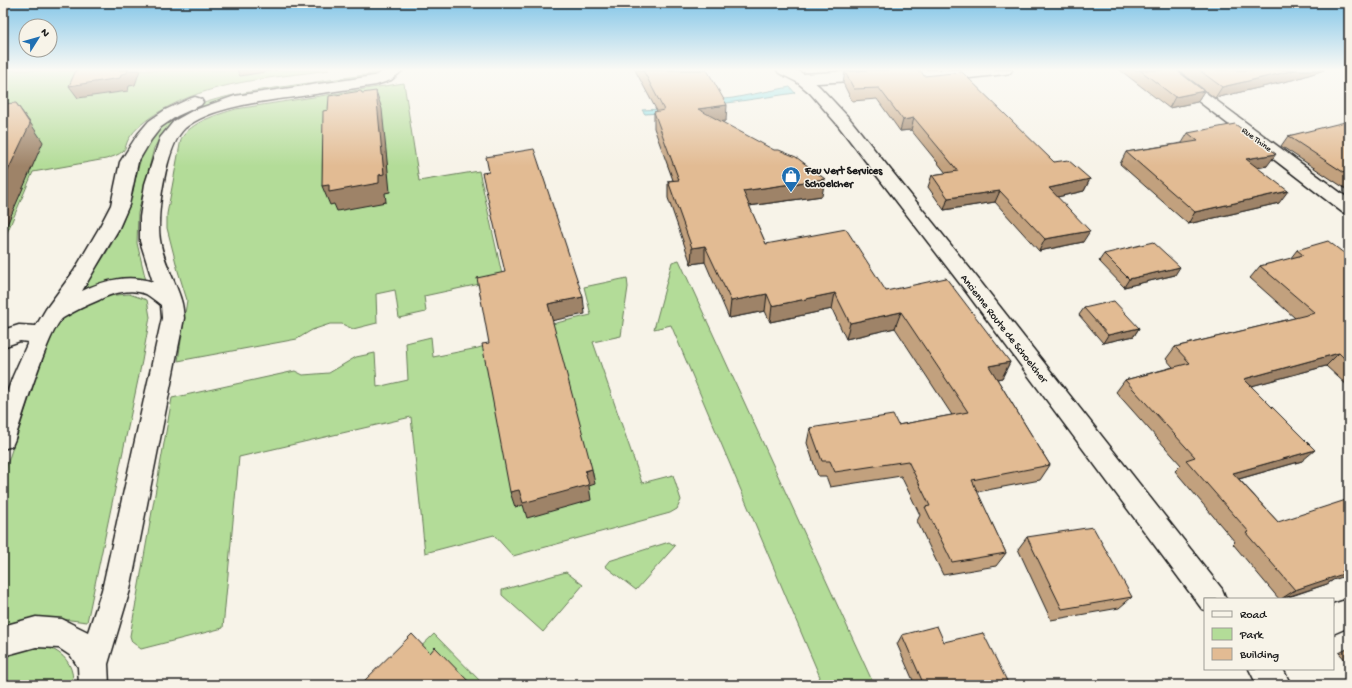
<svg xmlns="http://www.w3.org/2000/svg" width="1352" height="688" viewBox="0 0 1352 688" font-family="'Gochi Hand',sans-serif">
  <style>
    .green { fill: #b3dc98; stroke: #687c5a }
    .water { fill: #8fe1e8; stroke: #619296 }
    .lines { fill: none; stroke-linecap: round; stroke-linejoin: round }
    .minor-casing { stroke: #1c1c1c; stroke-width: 3 }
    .secondary-casing { stroke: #1c1c1c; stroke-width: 3 }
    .minor { fill: #f7f3e8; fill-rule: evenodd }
    .secondary { fill: #f7f3e8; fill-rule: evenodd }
    .wall { fill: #c2a17e; stroke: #1c1c1c }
    .shaded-wall { fill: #9e8367; stroke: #1c1c1c }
    .building { fill: #e2bb93; stroke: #1c1c1c }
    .labels { text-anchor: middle; stroke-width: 3; stroke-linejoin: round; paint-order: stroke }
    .far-street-label { font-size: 9px; fill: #1c1c1c; stroke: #f7f3e8 }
    .poi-label { font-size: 11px; font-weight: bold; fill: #1c1c1c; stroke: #f7f3e8; text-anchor: start }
    .street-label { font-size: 11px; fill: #1c1c1c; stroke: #f7f3e8 }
  </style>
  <rect width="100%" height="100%" fill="#f7f3e8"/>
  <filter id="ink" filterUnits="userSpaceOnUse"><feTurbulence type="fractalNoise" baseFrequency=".025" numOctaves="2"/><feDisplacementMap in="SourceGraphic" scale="8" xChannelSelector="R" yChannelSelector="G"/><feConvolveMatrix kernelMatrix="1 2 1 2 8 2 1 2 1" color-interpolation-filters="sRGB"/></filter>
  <g filter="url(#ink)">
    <!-- green -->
    <path class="green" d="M3 70H329C273 78 209 81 159 112 147 119 135 128 128 140 126 144 126 148 123 151 119 155 112 157 106 159L33 172 3 242Z
      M382 70H386L382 74 371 77 233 97 195 110 165 130 154 148 138 213 137 243 146 281 78 294C96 269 115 243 126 214 134 193 136 169 144 150 164 101 242 93 288 86 315 82 343 78 371 74Z
      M404 83 419 181 479 171 503 279 424 296 426 312 399 318 395 290 376 294 377 323 353 329 342 324H330L312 330 297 339 178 361 187 300 178 271 167 228V214L181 139C192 121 217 115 236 109Z
      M679 260 874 685H815L820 677 671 325 654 329 672 262Z
      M627 278 628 287 621 336 593 342 642 483 673 475 681 500 677 509 670 513 513 556 494 535 425 553 411 417 239 457 223 628 141 649 132 642 130 636 172 398 295 371 303 375 329 373 356 357 375 353 377 387 408 380 406 343 431 337 433 357 478 348 556 323 591 315 584 287Z
      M129 294 147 300 150 317 142 361 87 622 54 618 3 629V477L44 352 58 323 77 306 104 296Z
      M669 542 675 546 636 590 605 566 609 561Z
      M566 572 583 585 543 632 502 595V590Z
      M434 634 484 685H381Z
      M35 646C41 647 49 647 54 650 68 657 74 670 73 685H3V653Z"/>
    <!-- water -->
    <path class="water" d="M790 87 795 93 659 113 645 114 642 110 663 109 695 102 733 98Z"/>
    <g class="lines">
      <!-- minor casing -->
      <g class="minor-casing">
        <path id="minor" d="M386 70H403L391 80 376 85C349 89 322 93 295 97 264 101 210 107 185 128 166 145 156 214 160 240 163 261 175 280 181 300 183 306 183 312 184 318L130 590 108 664 109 685H79L78 667 71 656 59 648 36 647 3 656V626L36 617 62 619 88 632 102 590 162 318 161 305C156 301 151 297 146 294 131 288 112 293 99 300 87 305 74 311 63 318 50 326 21 420 15 439L12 446 3 449V404L13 376 28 342 20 341 3 347V330L19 325 36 326 46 309 74 271 98 230 111 205 120 162 138 134 149 121 165 110 189 99 195 97 201 99 203 102 201 105 177 116 161 127 151 140 138 162 129 205 118 230 82 291C105 280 128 274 153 282L140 241V217L145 184 160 138 174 121 192 111 235 96 374 76Z
          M866 70H1012L1010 73 1005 74 943 81 866 80 802 84 797 82 794 79 797 76 802 74Z
          M1158 70H1175L1349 199V214L1342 212Z
          M1349 599V627L1333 634V604Z"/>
      </g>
      <!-- secondary casing -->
      <g class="secondary-casing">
        <path id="secondary" d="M777 70H796L807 76 820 87 849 118 975 275 1222 589 1226 599H1205V610L1202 609 961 285 837 124 810 93 797 82 779 73Z
          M1249 669H1283L1291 685H1257Z"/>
      </g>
      <!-- minor -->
      <use href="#minor" class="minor"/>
      <!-- secondary -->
      <use href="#secondary" class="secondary"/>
    </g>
    <!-- wall -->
    <path class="wall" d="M635 70H707L726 121H721L822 196 749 206 766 244 886 291 1010 362 1002 378 997 379 1050 465 1040 480 977 492 1006 553 996 566 943 575 917 521 920 515 901 476 830 487 826 476H818L807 443 810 428 898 425 952 415 895 328 846 339 832 309 770 322 765 311 729 318 705 262 691 264 668 198V181L673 180 654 128V112L657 111Z
      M1120 70H1176L1204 91 1197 102 1169 108Z
      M1178 70H1324L1296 79 1215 98Z
      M845 72 924 76 1054 162 1090 179 1084 191 1057 197 1083 242 1039 251 995 202 944 210 928 187 932 175 946 173 911 130 900 131 877 99 852 101 843 83Z
      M1349 124V191L1281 146 1288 136Z
      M1188 133 1267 166 1256 168 1279 203 1188 224 1120 164 1126 152 1182 143Z
      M1297 250 1349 257V387L1326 366 1251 386 1302 461 1239 479 1278 522 1333 580 1327 584 1283 599H1279L1233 544 1235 542 1175 471 1181 465 1116 392 1125 380 1173 367 1166 359 1175 347 1295 318 1250 278 1260 266 1290 259Z
      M1104 254 1175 275 1124 287 1099 261Z
      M1084 308 1139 328 1134 336 1103 343 1079 315Z
      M1027 537 1132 597 1119 608 1051 620 1018 549Z
      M902 635 944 642 1009 685H915L897 644Z
      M1349 648V664L1339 653Z"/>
    <!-- shaded-wall -->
    <path class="shaded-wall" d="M128 70H140L135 85 129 86 128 91 78 98 69 86Z
      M237 70H277L240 76Z
      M1295 70H1324L1296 79 1215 98 1222 87Z
      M376 91 382 109 390 192 385 193 386 202 337 211 334 204 330 205 322 186Z
      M1204 91 1197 102 1169 108 1175 97Z
      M16 103 29 121 43 142 3 234V181Z
      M727 105 726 121 698 124V109Z
      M914 118 911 130 900 131 903 120Z
      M1276 154 1267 166 1238 171 1246 159Z
      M825 179 822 196 741 207 743 191Z
      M1090 179 1084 191 1044 200 1049 188Z
      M1000 191 995 202 944 210 948 198Z
      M1288 191 1279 203 1188 224 1195 212Z
      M1090 231 1083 242 1039 251 1045 239Z
      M705 246V262L691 264 692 248Z
      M1180 267 1175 275 1124 287 1129 279Z
      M835 293 832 309 770 322 772 306Z
      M767 294 765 311 729 318 731 301Z
      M583 297 585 314 551 321 548 304Z
      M901 312 895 328 846 339 850 323Z
      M1139 328 1134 336 1103 343 1108 335Z
      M1339 353 1326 366 1233 391 1244 379Z
      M1010 362 1002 378 982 382 989 366Z
      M1315 450 1302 461 1221 484 1233 473Z
      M592 469 595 484 589 486 591 500 527 518 523 505 515 507 510 492Z
      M1349 570V575L1333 580 1327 584 1281 599 1295 590Z"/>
    <!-- building -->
    <path class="building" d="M76 70H128L127 73 121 74 120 78 69 86Z
      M643 70H707L727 105 698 109 774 150H779L796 157 825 179 743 191 766 244 846 229 886 291 946 278 1010 362 989 366 1050 465 972 480 1006 553 952 562 925 507 930 506 908 461 835 472 830 461H822L810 428 893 415 898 425 968 412 901 312 850 323 835 293 772 306 767 294 731 301 705 246 692 248 668 181 679 180 654 112 664 110Z
      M868 70 921 71 924 76 962 72 1054 162 1068 160 1090 179 1049 188 1090 231 1045 239 1000 191 948 198 932 175 958 171 914 118 903 120 879 88 854 89 845 72Z
      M1140 70H1176L1204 91 1175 97Z
      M1199 70H1295L1222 87Z
      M361 91 362 93 376 91 384 174 379 175V183L329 192V185L322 186 323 111 328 110 329 96Z
      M16 103 30 124 3 181V104Z
      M1345 122 1349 124V176L1288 136Z
      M1235 124 1276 154 1246 159 1288 191 1195 212 1126 152 1198 141 1188 133Z
      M534 149 583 297 548 304 592 469 585 471 589 485 523 503 519 490 510 492 482 344 489 343 477 278 505 272 482 173 489 172 486 157Z
      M1328 241 1349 257V363L1339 353 1244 379 1315 450 1233 473 1278 522 1349 499V570L1341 572 1343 574 1295 590 1246 533 1249 532 1186 460 1195 457 1125 380 1190 363 1175 347 1315 313 1260 266 1303 255 1297 250Z
      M1153 242 1180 267 1129 279 1104 254Z
      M1114 301 1139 328 1108 335 1084 308Z
      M1093 527 1132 597 1062 609 1027 537Z
      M937 626 944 642 983 633 1009 685H924L902 635Z
      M412 634 430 653 435 647 472 685H360Z"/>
  </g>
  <!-- sky -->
  <linearGradient id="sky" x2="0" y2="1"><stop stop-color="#84c6e8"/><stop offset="0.42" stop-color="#fbfaf5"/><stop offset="1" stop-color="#fbfaf5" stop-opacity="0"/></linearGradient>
  <rect width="1352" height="166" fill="url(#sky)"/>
  <!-- icons -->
  <defs>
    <g id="shop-pin" transform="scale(1)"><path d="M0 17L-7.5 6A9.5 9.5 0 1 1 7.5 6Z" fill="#1f6fb2" stroke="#f7f3e8"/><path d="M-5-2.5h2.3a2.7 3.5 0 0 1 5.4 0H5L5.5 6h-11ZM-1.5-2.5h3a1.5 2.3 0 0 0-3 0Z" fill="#fff"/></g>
  </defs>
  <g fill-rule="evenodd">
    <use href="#shop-pin" x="791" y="176"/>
  </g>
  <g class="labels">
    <!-- far-street labels -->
    <g class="far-street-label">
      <text transform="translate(1257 139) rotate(37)" y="3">Rue Thine</text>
    </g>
    <!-- poi labels -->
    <g class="poi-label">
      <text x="805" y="174">Feu Vert Services<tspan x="805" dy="13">Schoelcher</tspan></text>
    </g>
    <!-- street labels -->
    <g class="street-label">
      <text transform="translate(1005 328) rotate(52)" y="4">Ancienne Route de Schoelcher</text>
    </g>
  </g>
  <!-- margin -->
  <rect width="1352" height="688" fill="none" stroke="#f7f3e8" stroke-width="16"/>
  <rect x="8" y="8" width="1336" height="672" fill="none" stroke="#1c1c1c" stroke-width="1.5" filter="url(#ink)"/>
  <!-- legend -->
  <rect x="1204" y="598" width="130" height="72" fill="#f7f3e8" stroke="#9f9d96"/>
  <rect x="1212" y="611" width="20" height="6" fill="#f7f3e8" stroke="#9f9d96"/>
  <text x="1240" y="618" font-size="12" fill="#1c1c1c">Road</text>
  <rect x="1212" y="628" width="20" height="12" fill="#b3dc98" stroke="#9f9d96"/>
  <text x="1240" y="638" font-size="12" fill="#1c1c1c">Park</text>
  <rect x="1212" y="648" width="20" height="12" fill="#e2bb93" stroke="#9f9d96"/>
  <text x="1240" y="658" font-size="12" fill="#1c1c1c">Building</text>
  <!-- north arrow -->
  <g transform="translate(38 38) rotate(53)"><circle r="19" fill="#f7f3e8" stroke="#9f9d96"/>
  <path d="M0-3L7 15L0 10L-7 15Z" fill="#1f6fb2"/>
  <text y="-6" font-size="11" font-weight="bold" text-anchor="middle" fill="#1c1c1c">N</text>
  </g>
</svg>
